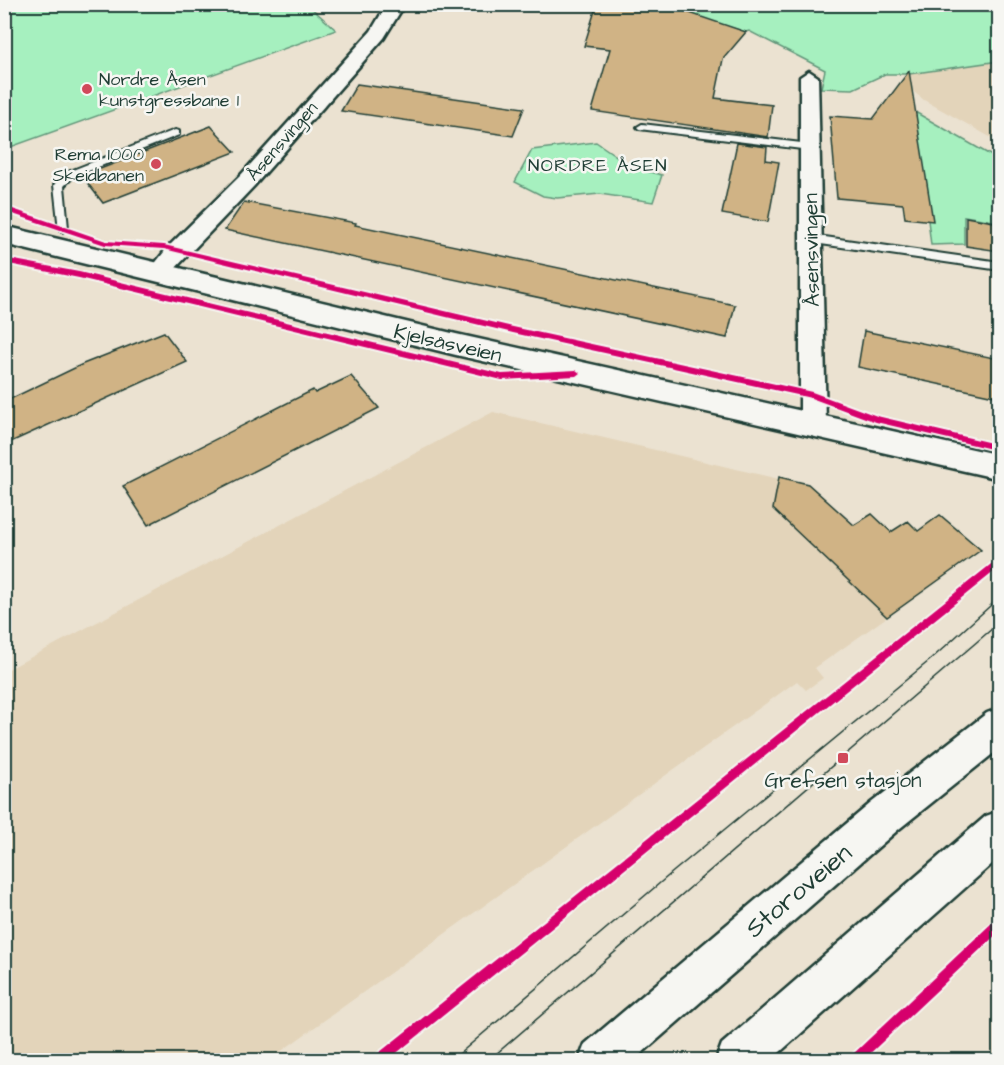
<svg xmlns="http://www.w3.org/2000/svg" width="1004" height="1065" viewBox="0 0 1004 1065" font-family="'Architects Daughter',sans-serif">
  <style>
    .built { fill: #e3d4ba }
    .green { fill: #a6f0bf; stroke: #62967a; stroke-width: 1.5 }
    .building { fill: #d0b385; stroke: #1f3d34; stroke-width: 1.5 }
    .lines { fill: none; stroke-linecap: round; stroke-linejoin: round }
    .lane-casing { stroke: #1f3d34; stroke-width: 4 }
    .street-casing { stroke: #1f3d34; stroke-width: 5 }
    .secondary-casing { stroke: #1f3d34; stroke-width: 5 }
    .highway-casing { stroke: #1f3d34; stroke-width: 5 }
    .lane { fill: #f6f6f2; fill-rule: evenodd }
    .street { fill: #f6f6f2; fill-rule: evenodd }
    .secondary { fill: #f6f6f2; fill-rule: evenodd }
    .highway { fill: #f6f6f2; fill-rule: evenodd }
    .tram { stroke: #1f3d34; stroke-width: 1.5 }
    .cycleway-casing { stroke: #f6f6f2; stroke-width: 4 }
    .cycleway { fill: #d6006c; fill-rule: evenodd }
    .poi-dot { fill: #d1495b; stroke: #f6f6f2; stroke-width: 2 }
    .labels { text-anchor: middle; stroke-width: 5; stroke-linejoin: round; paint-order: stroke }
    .far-poi-label { font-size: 18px; fill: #1f3d34; stroke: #f6f6f2; text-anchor: start }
    .far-street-label { font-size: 18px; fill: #1f3d34; stroke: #f6f6f2 }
    .far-neighbourhood-label { font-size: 18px; letter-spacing: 1.5px; fill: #1f3d34; stroke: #f6f6f2 }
    .street-label { font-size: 21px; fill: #1f3d34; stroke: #f6f6f2 }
    .poi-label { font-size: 21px; fill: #1f3d34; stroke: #f6f6f2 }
    .near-street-label { font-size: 26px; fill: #1f3d34; stroke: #f6f6f2 }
  </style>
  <rect width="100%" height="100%" fill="#ebe2d1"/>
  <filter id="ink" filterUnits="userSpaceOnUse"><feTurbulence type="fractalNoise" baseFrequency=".0167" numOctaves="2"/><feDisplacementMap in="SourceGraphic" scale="12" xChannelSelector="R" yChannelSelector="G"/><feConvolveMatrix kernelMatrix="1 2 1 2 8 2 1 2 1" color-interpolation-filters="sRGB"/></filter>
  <g filter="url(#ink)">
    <!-- built -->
    <path class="built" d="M999 61V142L924 100 909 88V74Z
      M493 412 779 479 773 509 887 617 815 668 823 678 806 690 797 681 269 1060H5V671Z"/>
    <!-- green -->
    <path class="green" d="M5 4 308 5 336 30 5 149Z
      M656 5H999V61L909 74H885L853 89 821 88 825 70 749 31 746 32Z
      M915 112 999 160V222L964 216V244L931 245Z
      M596 142 634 168 662 175 653 202 600 194 557 198 543 196 515 182 532 150Z"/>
    <!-- building -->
    <path class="building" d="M597 4H663L746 32 723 59 715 98 772 105 768 137 592 111 610 49 584 46Z
      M909 71 933 221 905 218 903 204 837 198 830 116 873 119Z
      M357 84 524 108 513 136 341 111Z
      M211 126 235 152 103 203 82 176Z
      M737 143 767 147 766 160 779 162 768 222 722 214Z
      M244 202 356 223 355 225 735 305 727 338 225 230Z
      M966 217 999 223V251L966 246Z
      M864 331 999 359V397L858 367Z
      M164 332 187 362 4 445V402L83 364Z
      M351 376 379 408 148 525 123 486 313 390 315 393Z
      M779 477 808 484 854 525 872 514 891 532 908 521 918 531 940 515 981 550 887 617 773 509Z"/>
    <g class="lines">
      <!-- lane casing -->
      <g class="lane-casing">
        <path id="lane" d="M642 124 810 144 815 147 810 150 639 129 637 127Z
          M175 130 179 131V135L73 177 64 186 68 228 63 232 59 230 54 185 65 173Z
          M811 235 1000 262V270L807 242V236Z"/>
      </g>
      <!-- street casing -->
      <g class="street-casing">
        <path id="street" d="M387 4H405L384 38 254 186 168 276 160 279 152 276 149 271 168 247 240 176 371 31Z
          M809 71 818 77 826 424 822 431 813 434 804 431 800 424V77Z"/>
      </g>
      <!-- secondary casing -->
      <g class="secondary-casing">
        <path id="secondary" d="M4 226 456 334 1000 455V479L456 355 4 244Z"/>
      </g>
      <!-- highway casing -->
      <g class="highway-casing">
        <path id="highway" d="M1000 708V748L899 829 634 1060H579L585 1044 871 803 987 713Z
          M1000 811V857L771 1060H716L722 1044 986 816Z"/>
      </g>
      <!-- lane -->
      <use href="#lane" class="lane"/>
      <!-- street -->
      <use href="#street" class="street"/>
      <!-- secondary -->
      <use href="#secondary" class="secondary"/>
      <!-- highway -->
      <use href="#highway" class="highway"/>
      <!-- tram -->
      <path class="tram" d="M452 1060 674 871 929 661 1000 597
        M489 1060 1000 622"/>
      <!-- cycleway casing -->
      <g class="cycleway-casing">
        <path id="cycleway" d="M4 206 106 241 164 245 513 327 812 392 877 416 1000 445V451L876 422 811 398 513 333 164 249 105 245 4 211Z
          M4 258 79 272 502 374 576 370 580 373 576 376 502 380 79 278 4 263Z
          M1000 557V567L388 1060H373L375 1056Z
          M1000 918V931L863 1060H849L851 1056 996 919Z"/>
      </g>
      <!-- cycleway -->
      <use href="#cycleway" class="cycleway"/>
    </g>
  </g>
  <!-- markers -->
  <g class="poi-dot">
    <circle cx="87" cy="89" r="6"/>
    <circle cx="156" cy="164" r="6"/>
    <rect x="837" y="752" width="12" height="12" rx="3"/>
  </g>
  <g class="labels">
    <!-- far-poi labels -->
    <g class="far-poi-label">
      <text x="99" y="85">Nordre Åsen<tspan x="99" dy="21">kunstgressbane 1</tspan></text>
      <text x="144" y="160" text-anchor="end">Rema 1000<tspan x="144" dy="21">Skeidbanen</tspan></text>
    </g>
    <!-- far-street labels -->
    <g class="far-street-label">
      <text transform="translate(282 141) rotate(-49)" y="6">Åsensvingen</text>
    </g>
    <!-- far-neighbourhood labels -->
    <g class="far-neighbourhood-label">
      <text x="598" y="171">NORDRE ÅSEN</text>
    </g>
    <!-- street labels -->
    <g class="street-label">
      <text transform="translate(811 250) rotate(-91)" y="7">Åsensvingen</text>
      <text transform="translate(448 343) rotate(13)" y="7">Kjelsåsveien</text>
    </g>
    <!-- poi labels -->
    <g class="poi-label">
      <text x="843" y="787">Grefsen stasjon</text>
    </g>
    <!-- near-street labels -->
    <g class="near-street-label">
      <text transform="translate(798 890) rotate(-40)" y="9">Storoveien</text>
    </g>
  </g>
  <!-- margin -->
  <rect width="1004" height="1065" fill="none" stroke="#f6f6f2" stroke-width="24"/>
  <rect x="12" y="12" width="980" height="1041" fill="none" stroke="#1f3d34" stroke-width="2" filter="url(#ink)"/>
</svg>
